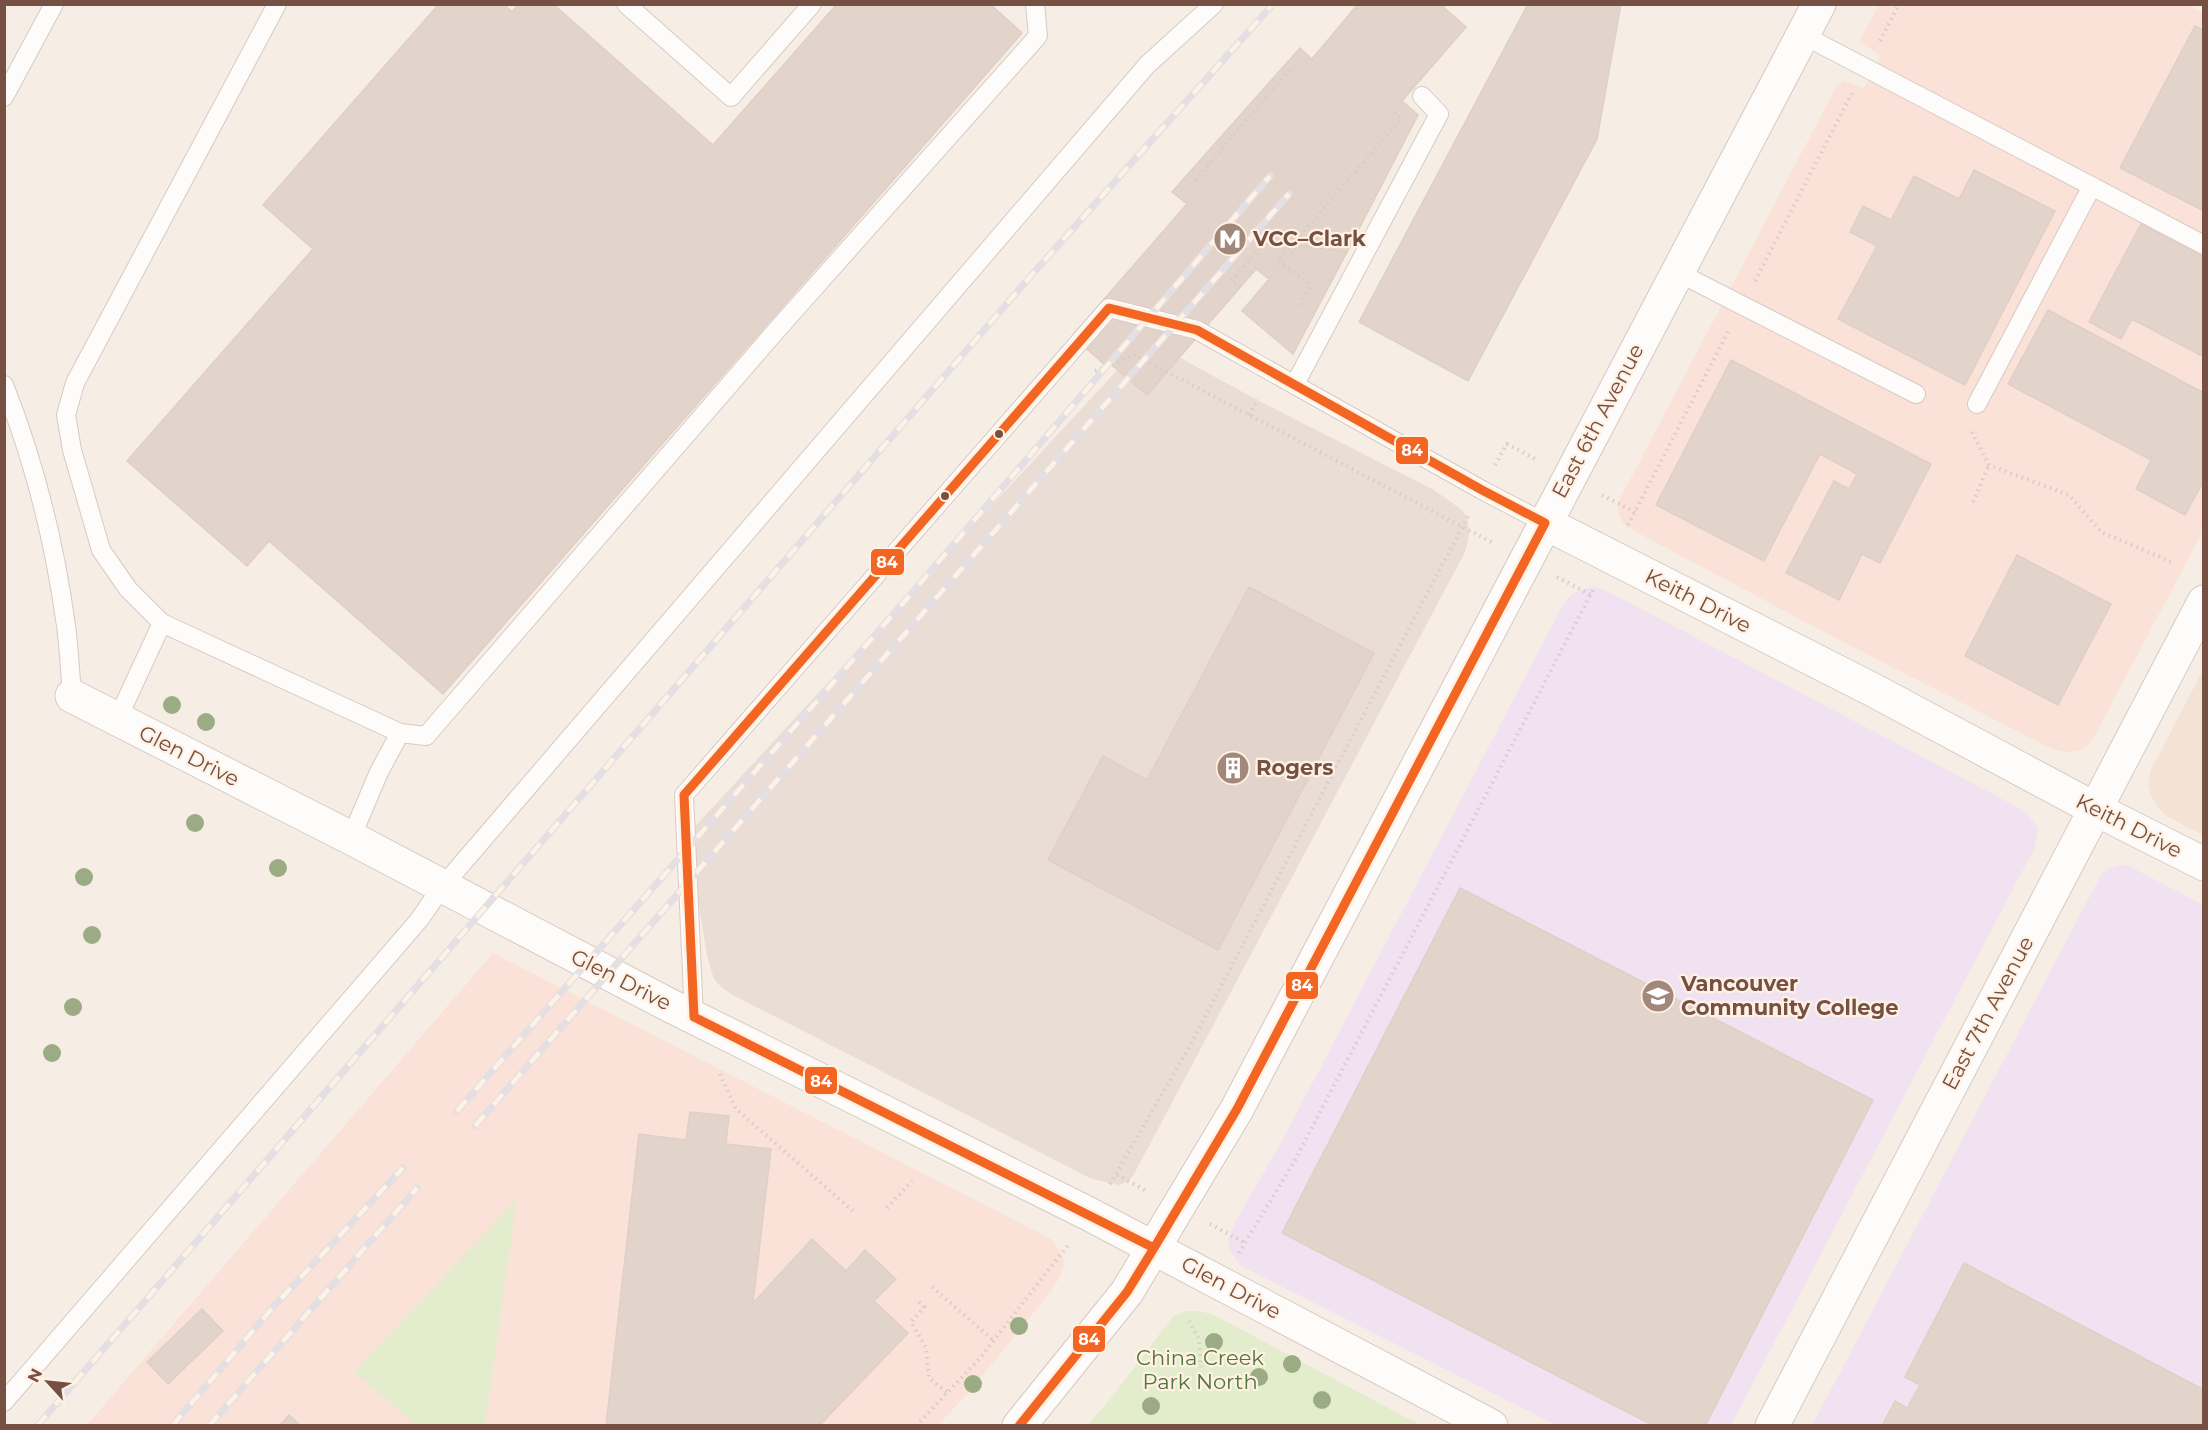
<svg xmlns="http://www.w3.org/2000/svg" width="2208" height="1430" viewBox="0 0 2208 1430" font-family="Montserrat,sans-serif">
  <style>
    .residential { fill: #f4e3d4 }
    .commercial { fill: #fbe2d8 }
    .industrial { fill: #e9ddd5 }
    .education { fill: #f0e2f0 }
    .green { fill: #e3eccd }
    .building { fill: #e3d4cb; stroke: #dfcfc6; stroke-width: 1.5 }
    .lines { fill: none; stroke-linecap: round; stroke-linejoin: round }
    .service-casing { stroke: #d7cac2; stroke-width: 20 }
    .minor-casing { stroke: #d7cac2; stroke-width: 35 }
    .secondary-casing { stroke: #d6c8c1; stroke-width: 35 }
    .path { stroke: #d7ccc7; stroke-width: 4; stroke-dasharray: 1.5 4.5; stroke-linecap: butt }
    .service { stroke: #fefcfb; stroke-width: 18 }
    .minor { stroke: #fefcfb; stroke-width: 33 }
    .secondary { stroke: #fefcfb; stroke-width: 33 }
    .rail-casing { stroke: #e3dfe3; stroke-width: 7 }
    .rail { stroke: #fff2e4; stroke-width: 4.5; stroke-dasharray: 14; stroke-linecap: butt }
    .bus-1-casing { stroke: #fff2e4; stroke-width: 14 }
    .bus-1 { stroke: #f26522; stroke-width: 9 }
    .tree { fill: #9bac85 }
    .bus-dot { fill: #755043; stroke: #fff2e4; stroke-width: 2 }
    .labels { text-anchor: middle; stroke-width: 4.5; stroke-linejoin: round; paint-order: stroke }
    .poi-label { font-size: 21px; font-weight: bold; fill: #755043; stroke: #fff2e4; text-anchor: start }
    .street-label { font-size: 21px; fill: #755043; stroke: #fff2e4 }
    .park-label { font-size: 21px; fill: #507638; stroke: #fff2e4 }
    .line-badge { stroke: #fff2e4; stroke-width: 2 }
    .badge-label { font-size: 16px; text-anchor: middle; font-weight: bold; fill: #fff }
  </style>
  <rect width="100%" height="100%" fill="#f6ede4"/>
  <!-- residential -->
  <path class="residential" d="M2203 670V835L2168 817 2159 809 2151 796 2148 784 2151 770Z"/>
  <!-- commercial -->
  <path class="commercial" d="M2187 4 2203 13V531L2095 735 2086 747 2077 751 2064 752 2052 749 1843 642 1627 527 1621 520 1618 512V504L1621 497 1836 87 1844 81 1864 88 1880 56 1861 41 1862 36 1879 5Z
    M493 953 1051 1239 1062 1253 1064 1261V1267L1055 1286 970 1391 938 1425 86 1426Z"/>
  <!-- industrial -->
  <path class="industrial" d="M1146 339 1257 400 1434 490 1462 510 1467 517 1469 531 1468 542 1464 554 1134 1174 1129 1181 1119 1185 1092 1179 731 994 720 986 714 979 707 956 688 834Z"/>
  <!-- education -->
  <path class="education" d="M1595 587 1603 589 2025 811 2038 828 2034 849 1731 1425H1556L1241 1266 1230 1250 1228 1240 1236 1220 1281 1143 1563 605 1571 595 1580 590Z
    M2121 865 2129 866 2203 905V1425L1812 1426 2101 875 2107 869Z"/>
  <!-- green -->
  <path class="green" d="M517 1199 485 1425H416L354 1372Z
    M1187 1311H1199L1214 1315 1420 1425H1088L1112 1397 1164 1328 1174 1316Z"/>
  <!-- building -->
  <path class="building" d="M439 4H504L512 12 518 4H553L713 145 837 4H990L1022 33 443 694 269 541 247 566 127 461 313 249 263 205Z
    M1358 4H1440L1466 27 1402 101 1418 115 1347 252 1297 246 1269 279 1256 269 1147 395 1107 361 1104 364 1072 336 1187 204 1172 192 1300 48 1312 59Z
    M1528 4H1621L1597 139 1468 381 1359 322Z
    M2195 26 2204 30V211L2120 168Z
    M1974 170 2055 211 1965 385 1838 319 1877 246 1850 232 1863 206 1891 220 1914 176 1959 199Z
    M2141 224 2204 257V357L2132 319 2121 339 2089 322Z
    M1297 246 1347 252 1293 354 1242 311Z
    M2048 310 2204 393V480L2185 515 2136 489 2151 460 2008 384Z
    M1731 360 1931 464 1880 563 1862 554 1839 600 1786 573 1834 481 1849 489 1857 474 1820 454 1764 561 1656 505Z
    M2017 555 2111 604 2058 705 1965 656Z
    M1249 587 1374 653 1218 950 1048 860 1103 756 1147 780Z
    M1460 888 1873 1100 1705 1426H1654L1282 1233Z
    M690 1112 729 1116 726 1144 771 1149 753 1303 812 1239 846 1271 865 1250 896 1279 874 1301 908 1333 819 1426H606L639 1134 686 1140Z
    M1964 1263 2204 1390V1426H1882L1895 1401 1907 1408 1920 1385 1905 1377Z
    M202 1309 223 1331 168 1384 147 1362Z
    M289 1415 301 1426H279Z"/>
  <g class="lines">
    <!-- service casing -->
    <g class="service-casing">
      <path id="service" d="M626 4 731 97 812 4
        M1803 35 2204 245
        M4 97 54 4
        M1677 272 1916 394
        M1295 384 1439 114 1422 96
        M4 385C33 458 54 541 65 619 69 644 70 671 72 696
        M1977 404 2092 186
        M162 623 400 733 426 736 775 332 1038 36 1035 4
        M117 720 162 623 128 589 101 550 72 450 66 415 75 383 277 4
        M351 838 379 772 400 733
        M694 1017 684 795 1109 308 1197 330 1482 490 1545 523
        M4 1402 419 920 442 887 1147 65 1214 4"/>
    </g>
    <!-- minor casing -->
    <g class="minor-casing">
      <path id="minor" d="M1545 523 1875 691 2095 809 2204 864
        M72 696 351 838 667 1004 1089 1214 1491 1426
        M1772 1426 2204 602"/>
    </g>
    <!-- secondary casing -->
    <g class="secondary-casing">
      <path id="secondary" d="M1019 1426 1127 1292 1237 1109 1819 4"/>
    </g>
    <!-- path -->
    <path class="path" d="M1880 41 1899 4
      M1191 185 1291 68 1297 75
      M1755 281 1852 93
      M1240 288 1231 281 1261 247
      M1301 305 1310 284 1278 261 1401 119 1393 111
      M1095 371 1135 355 1495 544
      M1249 415 1258 399
      M1972 432 1989 465 2069 495 2101 532 2174 563
      M1495 465 1507 444 1537 460
      M1602 495 1635 512
      M1973 502 1989 465
      M1628 525 1729 330
      M1557 577 1591 595
      M720 1074 736 1109 853 1211
      M1117 1175 1145 1190
      M1110 1184 1187 1051 1469 514
      M887 1208 912 1181
      M1210 1224 1245 1243
      M1239 1253 1295 1160 1594 588
      M932 1287 994 1341
      M919 1302 924 1307 911 1322 926 1348 929 1378 948 1393
      M1189 1321 1199 1339 1201 1367
      M916 1426 980 1358 1068 1245"/>
    <!-- service -->
    <use href="#service" class="service"/>
    <!-- minor -->
    <use href="#minor" class="minor"/>
    <!-- secondary -->
    <use href="#secondary" class="secondary"/>
    <!-- rail casing -->
    <g class="rail-casing">
      <path id="rail" d="M457 1111 910 595 1270 176
        M475 1126 1289 194
        M37 1426 1029 278 1273 4
        M172 1426 275 1305 403 1168
        M209 1426 417 1188"/>
    </g>
    <!-- rail -->
    <use href="#rail" class="rail"/>
    <!-- bus-1 casing -->
    <g class="bus-1-casing">
      <path id="bus-1" d="M1109 308 1197 330 1482 490 1545 523 1237 1109 1154 1248 694 1017 684 795Z
        M1019 1426 1127 1292 1154 1248"/>
    </g>
    <!-- bus-1 -->
    <use href="#bus-1" class="bus-1"/>
  </g>
  <!-- trees -->
  <g class="tree">
    <circle cx="172" cy="705" r="9"/>
    <circle cx="206" cy="722" r="9"/>
    <circle cx="195" cy="823" r="9"/>
    <circle cx="278" cy="868" r="9"/>
    <circle cx="84" cy="877" r="9"/>
    <circle cx="92" cy="935" r="9"/>
    <circle cx="73" cy="1007" r="9"/>
    <circle cx="52" cy="1053" r="9"/>
    <circle cx="1019" cy="1326" r="9"/>
    <circle cx="1214" cy="1342" r="9"/>
    <circle cx="1292" cy="1364" r="9"/>
    <circle cx="1259" cy="1377" r="9"/>
    <circle cx="973" cy="1384" r="9"/>
    <circle cx="1322" cy="1400" r="9"/>
    <circle cx="1151" cy="1406" r="9"/>
  </g>
  <!-- icons -->
  <defs>
    <g id="metro-disc" transform="scale(1.725)"><circle r="9.5" fill="#a2877b" stroke="#fff2e4"/><path d="M-5.5 5V-5H-3L0 0L3-5H5.5V5H3V-.5L0 4L-3-.5V5Z" fill="#fff"/></g>
    <g id="building-disc" transform="scale(1.725)"><circle r="9.5" fill="#a2877b" stroke="#fff2e4"/><path d="M-4-6H4V6H1V3H-1V6H-4ZM-2.5-4.3h1.7v1.8h-1.7ZM.8-4.3h1.7v1.8H.8ZM-2.5-1h1.7V.8h-1.7ZM.8-1h1.7V.8H.8Z" fill="#fff"/></g>
    <g id="university-disc" transform="scale(1.725)"><circle r="9.5" fill="#a2877b" stroke="#fff2e4"/><path d="M0-5L7-2L0 1L-7-2ZM-4 1L0 2.5L4 1V4Q0 6-4 4Z" fill="#fff"/></g>
  </defs>
  <g fill-rule="evenodd">
    <use href="#metro-disc" x="1230" y="239"/>
    <use href="#building-disc" x="1233" y="768"/>
    <use href="#university-disc" x="1658" y="996"/>
  </g>
  <!-- markers -->
  <g class="bus-dot">
    <circle cx="999" cy="434" r="5"/>
    <circle cx="945" cy="496" r="5"/>
  </g>
  <g class="labels">
    <!-- poi labels -->
    <g class="poi-label">
      <text x="1253" y="246">VCC–Clark</text>
      <text x="1256" y="775">Rogers</text>
      <text x="1681" y="991">Vancouver<tspan x="1681" dy="24">Community College</tspan></text>
    </g>
    <!-- street labels -->
    <g class="street-label">
      <text transform="translate(1598 421) rotate(-62)" y="7">East 6th Avenue</text>
      <text transform="translate(1698 601) rotate(27)" y="7">Keith Drive</text>
      <text transform="translate(189 756) rotate(27)" y="7">Glen Drive</text>
      <text transform="translate(2129 826) rotate(27)" y="7">Keith Drive</text>
      <text transform="translate(621 980) rotate(27)" y="7">Glen Drive</text>
      <text transform="translate(1988 1013) rotate(-62)" y="7">East 7th Avenue</text>
      <text transform="translate(1231 1288) rotate(28)" y="7">Glen Drive</text>
    </g>
    <!-- park labels -->
    <g class="park-label">
      <text x="1200" y="1365">China Creek<tspan x="1200" dy="24">Park North</tspan></text>
    </g>
  </g>
  <g class="line-badge">
    <rect x="1395" y="436" width="34" height="29" rx="6" fill="#f26522"/>
    <rect x="870" y="548" width="35" height="28" rx="6" fill="#f26522"/>
    <rect x="1285" y="971" width="34" height="29" rx="6" fill="#f26522"/>
    <rect x="804" y="1066" width="34" height="29" rx="6" fill="#f26522"/>
    <rect x="1072" y="1325" width="34" height="28" rx="6" fill="#f26522"/>
  </g>
  <g class="badge-label">
    <text x="1412" y="456">84</text>
    <text x="887" y="568">84</text>
    <text x="1302" y="991">84</text>
    <text x="821" y="1087">84</text>
    <text x="1089" y="1345">84</text>
  </g>
  <!-- border -->
  <rect width="2208" height="1430" fill="none" stroke="#755043" stroke-width="12"/>
  <!-- north arrow -->
  <g transform="translate(48 1382) rotate(297)" stroke="#fff2e4" stroke-width="4.5" paint-order="stroke">
  <path d="M0-4.5L10 22L0 15L-10 22Z" fill="#755043"/>
  <text y="-9" font-size="16" font-weight="bold" text-anchor="middle" fill="#755043">N</text>
  </g>
</svg>
